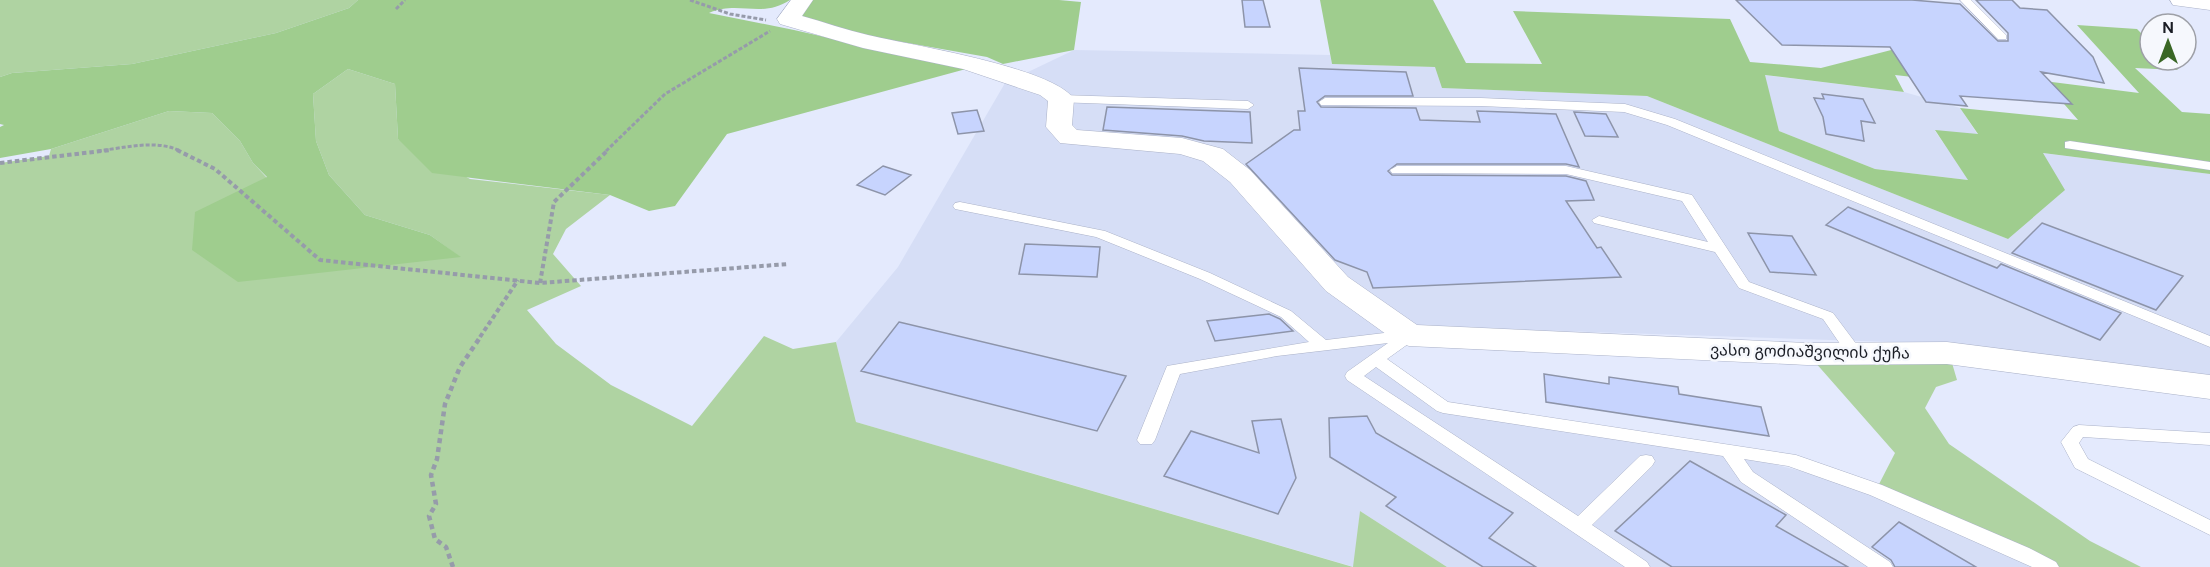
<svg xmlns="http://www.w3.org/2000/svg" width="2210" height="567" viewBox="0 0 2210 567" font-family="'DM Sans','Noto Sans Georgian',sans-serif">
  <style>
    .built { fill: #d6def6 }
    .green { fill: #afd3a2 }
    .forest { fill: #9fcd8e }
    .building { fill: #c7d4fe; stroke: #8d94a9; stroke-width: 1.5 }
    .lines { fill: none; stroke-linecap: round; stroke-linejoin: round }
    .lane-casing { stroke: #abb2c8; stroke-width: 1 }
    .street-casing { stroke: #abb2c8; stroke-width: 1 }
    .path-far2 { stroke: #969baa; stroke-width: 3; stroke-dasharray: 4 2; stroke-linecap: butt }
    .path-far1 { stroke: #969baa; stroke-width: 4; stroke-dasharray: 4.5 3; stroke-linecap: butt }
    .path { stroke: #969baa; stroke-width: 4.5; stroke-dasharray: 5 4; stroke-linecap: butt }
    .lane { fill: #fff; fill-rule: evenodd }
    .street { fill: #fff; fill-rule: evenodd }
    .labels { text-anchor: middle; stroke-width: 5; stroke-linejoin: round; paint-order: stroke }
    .street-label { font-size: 16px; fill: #1a1d25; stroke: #f6f8fd }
  </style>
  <rect width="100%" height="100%" fill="#e4eafd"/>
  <!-- built -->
  <path class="built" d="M1074 50 1330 55 1332 64 1436 67 1443 88 1647 96 2008 239 2042 153 2210 174V377L1920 343 1412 326 1409 335 1379 360 1443 407 1734 454 1876 490 2049 567H1447L1360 511 1354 567 856 422 836 342 898 267 1005 83Z
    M1764 75 1904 92 1960 108 1978 135 1935 131 1969 180 1875 169 1779 131Z"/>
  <!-- green -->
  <path class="green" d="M0 0H358L349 8 276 33 132 64 12 73 0 77Z
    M348 69 395 84 398 139 470 179 610 195 566 229 553 254 581 286 527 310 556 344 611 385 692 426 764 336 793 349 836 342 856 422 1353 567 1360 511 1447 567H0V163L49 156 51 149 169 111 212 113 240 141 253 163 267 178 460 257 430 235 365 215 329 175 316 141 313 94Z
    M1814 361 1952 363 1957 380 1936 387 1925 408 1949 444 2090 541 2141 567H2049L1876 490 1895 453Z"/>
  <!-- forest -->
  <path class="forest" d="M358 0H790C761 19 739 0 709 13L794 30 966 69 727 134 675 206 649 211 610 195 432 173 398 139 395 84 348 69 313 94 316 141 329 175 365 215 430 235 461 257 238 282 192 250 195 212 267 177 253 163 240 141 212 113 169 111 51 149 0 158V127L4 125 0 124V77L12 73 132 64 276 33 349 8Z
    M811 0H1059L1081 2 1074 50 1003 64 987 57 868 36 800 16Z
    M1320 0H1433L1466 63 1542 64 1513 11 1730 19 1750 62 1821 68 1899 48 2011 88 1895 75 1904 92 1765 75 1779 131 1875 169 1968 180 1935 130 1978 134 1960 108 2078 120 2044 81 2139 93 2077 25 2137 29 2150 42V60H2168L2178 70 2135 68 2182 112 2210 114V174L2043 153 2065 190 2008 239 1647 96 1442 88 1435 67 1332 64Z"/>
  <!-- building -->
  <path class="building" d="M1242 0H1263L1270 27H1245Z
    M1736 0H1912L1960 4 1998 41H2008V33L1976 0H2012L2020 8 2047 10 2093 57 2104 83 2041 72 2072 104 1960 96 1967 106 1926 102 1890 47 1782 45Z
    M1299 68 1406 72 1413 96H1325L1317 102 1321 107 1416 108 1420 120 1480 122 1477 111 1556 114 1579 167 1566 164H1397L1388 171 1392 175 1566 176 1586 181 1594 200 1566 201 1597 248 1601 247 1621 277 1373 288 1367 272 1335 260 1246 164 1294 130H1300L1298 111H1305Z
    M1822 94 1863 99 1875 123 1861 121 1864 141 1826 134 1823 117 1814 98 1824 99Z
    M1107 107 1250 112 1252 143 1204 141 1182 136 1103 130Z
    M977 110 984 131 958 134 952 113Z
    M1574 112 1606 114 1618 137 1585 136Z
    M883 166 911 175 885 195 857 185Z
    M1848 207 1997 268 2001 264 2121 313 2100 340 1826 225Z
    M2042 223 2183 276 2156 310 2012 253Z
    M1748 233 1792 236 1816 275 1770 272Z
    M1025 244 1100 247 1097 277 1019 274Z
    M1269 314 1280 319 1293 331 1215 341 1207 321Z
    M899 322 1126 376 1097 431 861 371Z
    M1544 374 1609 384V377L1678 387 1679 394 1761 407 1769 436 1546 402Z
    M1367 416 1376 433 1513 513 1489 538 1536 567H1483L1386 506 1396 497 1330 457 1329 418Z
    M1281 419 1296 478 1278 514 1164 476 1191 431 1259 453 1252 421Z
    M1690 461 1786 515 1776 526 1848 567H1672L1615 531Z
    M1899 522 1976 567H1895L1891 560 1872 547Z"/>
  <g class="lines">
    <!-- lane casing -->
    <g class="lane-casing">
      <path id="lane" d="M1960 0H1971L2006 35V39H1998Z
        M1061 95 1248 101 1254 105 1248 109 1057 102 1055 99Z
        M1325 98H1481L1625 104 1675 119 2210 336V347L1667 125 1624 112 1481 106 1321 105 1319 102Z
        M2070 141 2210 162V170L2065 148V142Z
        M1397 166H1566L1692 195 1749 282 1833 313 1863 353 1855 358 1849 357 1823 319 1739 288 1715 252 1594 223 1592 220 1599 216 1708 242 1682 201 1566 174 1392 173 1390 170Z
        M960 202 1105 231 1210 273 1291 311 1326 340 1409 330 1415 331 1417 335 1415 339 1387 359 1448 402 1796 455 1882 485 2029 548 2056 562 2059 567H2032L1870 495 1788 466 1744 459 1753 472 1890 562 1893 567H1868L1741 482 1723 456 1443 413 1437 411 1376 367 1364 376 1578 516 1640 456 1646 455 1652 456 1655 461 1652 466 1592 525 1647 562 1650 567H1625L1347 380 1345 376 1347 372 1388 343 1277 356 1180 374 1155 440 1152 444H1140L1137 440 1167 366 1309 342 1281 317 1200 279 1096 237 955 209 953 206 955 203Z
        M2079 425 2210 433V445L2083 437 2079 443 2088 459 2210 520V535L2075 468 2061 442 2073 427Z"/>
    </g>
    <!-- street casing -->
    <g class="street-casing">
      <path id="street" d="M791 0H813L802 16C824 22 846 30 868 35 910 45 1052 67 1074 99L1072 125 1077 130 1182 138 1223 149 1250 170 1348 277 1417 325 1807 343 1947 342 2210 375V399L1947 364 1807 365 1409 346 1397 342 1326 291 1230 182 1203 161 1180 154 1060 143 1046 127 1048 101 1040 95 963 69 863 48 780 24 777 19Z
        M2170 0H2210V10L2173 5Z"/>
    </g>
    <!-- path-far2 -->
    <path class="path-far2" d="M690 0 730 14 766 20
      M396 9 405 0
      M98 151C123 148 157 139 180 151
      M606 151 665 94 770 31"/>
    <!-- path-far1 -->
    <path class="path-far1" d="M177 150 215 169 320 260 540 283 788 264
      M0 163 110 150
      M540 283 554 202 608 150
      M480 337 518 280"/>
    <!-- path -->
    <path class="path" d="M453 567 446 547 435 539 429 516 436 504 431 475 437 459 445 404 460 367 481 336"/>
    <!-- lane -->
    <use href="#lane" class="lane"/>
    <!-- street -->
    <use href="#street" class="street"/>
  </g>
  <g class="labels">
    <!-- street labels -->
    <g class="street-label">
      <text transform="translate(1810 351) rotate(1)" y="6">ვასო გოძიაშვილის ქუჩა</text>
    </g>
  </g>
  <!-- north arrow -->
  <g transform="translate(2168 42)"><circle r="28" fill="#f6f8fd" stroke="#9ea0a7" stroke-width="1.5"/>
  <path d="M0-4.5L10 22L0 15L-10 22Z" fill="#396625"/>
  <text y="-9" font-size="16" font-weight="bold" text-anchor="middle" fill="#1a1d25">N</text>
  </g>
</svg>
